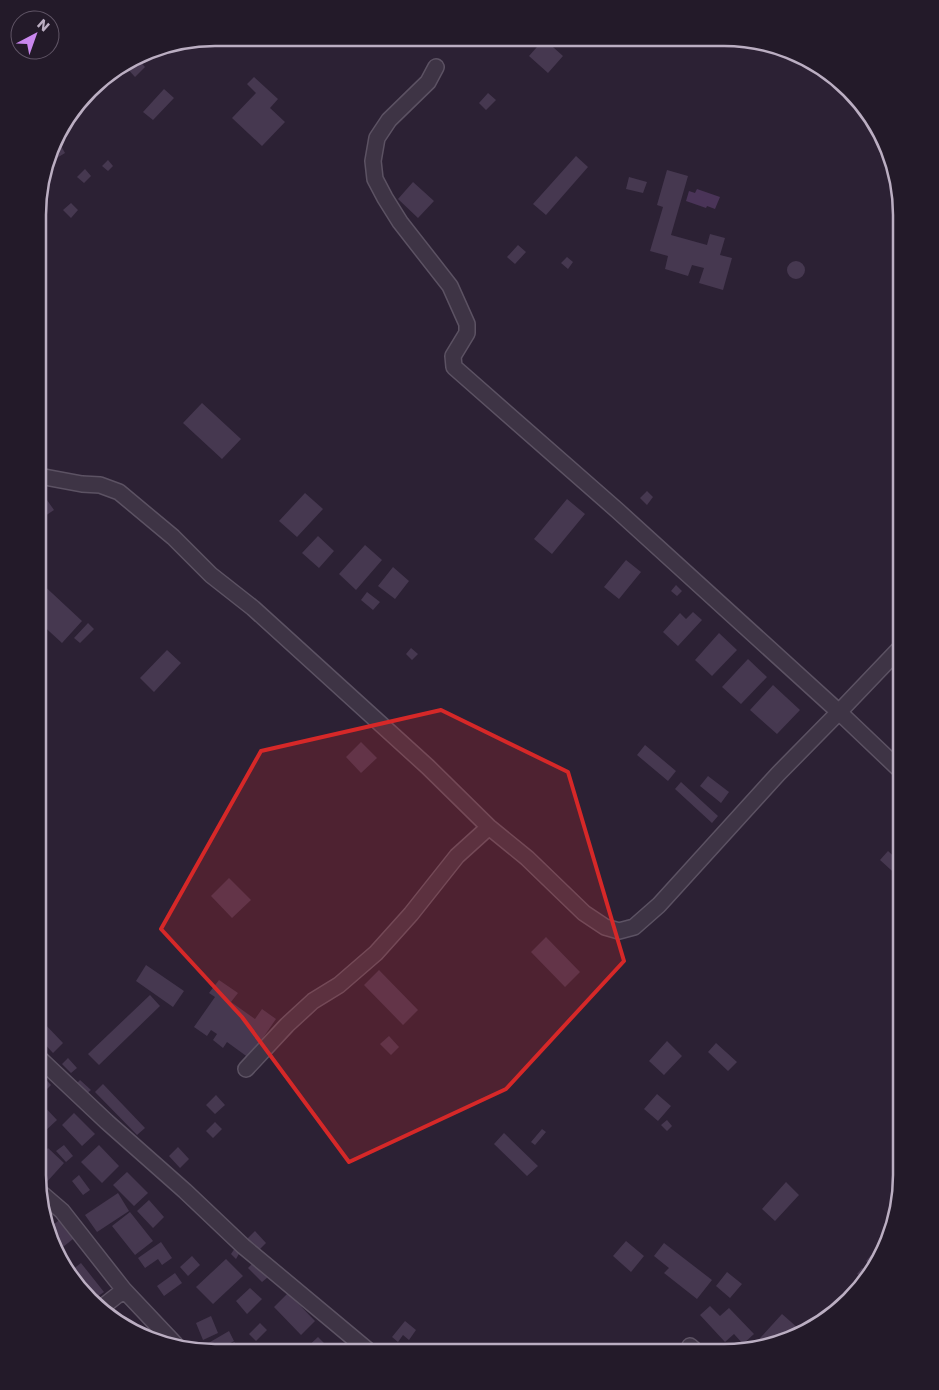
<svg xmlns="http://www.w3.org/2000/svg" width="939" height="1390" viewBox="0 0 939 1390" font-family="Poppins,sans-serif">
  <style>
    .water { fill: #4a3458 }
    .building { fill: #463850 }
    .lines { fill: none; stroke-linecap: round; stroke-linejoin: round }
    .minor-casing { stroke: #5c5263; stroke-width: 18 }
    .minor { stroke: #3e3445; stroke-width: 15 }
    .marked { fill: #d62828; fill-opacity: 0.2; stroke: #d62828; stroke-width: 4; stroke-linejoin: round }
    .rim { fill: none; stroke: #bbaec2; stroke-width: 2.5 }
  </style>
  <rect width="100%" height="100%" fill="#2c2134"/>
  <!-- water -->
  <path class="water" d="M697 189 720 197 715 209 707 206 706 208 686 201 689 191 695 193Z"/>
  <!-- building -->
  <path class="building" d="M544 39 563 56 548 73 529 56Z
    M138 59 145 67 135 77 125 66Z
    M254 77 278 99 270 108 285 122 262 146 232 118 256 93 247 84Z
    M164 89 174 98 153 120 143 112Z
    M488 93 496 100 486 110 479 103Z
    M60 144 65 153 50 162 54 148Z
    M576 156 588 167 546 215 533 204Z
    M108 160 113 166 108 171 102 166Z
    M85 169 91 176 84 183 77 177Z
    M667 170 688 176 671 235 707 245 710 234 725 238 720 255 732 258 723 290 699 283 704 268 692 265 688 276 665 269 668 256 650 251 663 207 657 205Z
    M629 177 647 182 643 193 626 189Z
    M413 182 434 201 418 218 398 199Z
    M71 203 78 210 71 218 63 210Z
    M39 217 46 221 42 228 39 226Z
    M518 245 526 252 515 264 507 257Z
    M567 257 573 262 568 269 561 263Z
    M787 270a9 9 0 1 1 18 0a9 9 0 1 1-18 0Z
    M202 403 241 439 222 459 183 423Z
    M647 491 653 497 647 505 640 498Z
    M305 493 323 509 297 537 279 521Z
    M567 499 585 514 552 554 534 539Z
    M47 500 54 510 42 518 39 514V506Z
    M318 536 334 551 319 568 302 553Z
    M365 545 382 560 356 590 339 574Z
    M626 560 641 572 619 599 604 587Z
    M393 567 409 581 395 599 378 586Z
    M38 580 82 621 62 643 38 621Z
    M676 585 682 591 677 596 671 591Z
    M367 592 380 602 373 610 361 600Z
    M693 612 702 620 678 646 663 632 680 613 686 619Z
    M88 623 94 629 80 643 74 638Z
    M719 633 737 650 712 676 695 660Z
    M411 648 418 654 412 660 406 654Z
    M167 650 181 663 154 692 140 678Z
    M748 659 767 677 741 704 722 687Z
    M773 685 800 710 777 734 750 710Z
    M361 742 377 758 361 773 346 757Z
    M645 745 676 771 668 781 637 755Z
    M708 776 729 792 721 803 700 786Z
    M681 782 718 816 712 823 675 789Z
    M888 851 901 863V879L880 860Z
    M229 878 251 900 232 918 211 896Z
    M546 937 580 972 565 987 531 952Z
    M146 965 184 991 173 1007 136 981Z
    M379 970 418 1010 403 1025 364 985Z
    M219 980 238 993 231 1002 255 1019 262 1009 276 1019 249 1058 227 1042 223 1048 213 1040 217 1034 211 1030 207 1036 194 1027 215 997 209 993Z
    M150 995 160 1006 99 1065 88 1054Z
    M42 1021 63 1043 53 1053 38 1037V1025Z
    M389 1036 399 1047 391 1055 380 1044Z
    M667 1041 682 1056 664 1075 649 1061Z
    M716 1043 737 1062 728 1071 708 1052Z
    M68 1058 77 1068 71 1073 62 1064Z
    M38 1071 51 1085 44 1092 38 1086Z
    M80 1080 91 1090 84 1096 74 1086Z
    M103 1084 145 1128 137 1135 95 1092Z
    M657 1094 671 1106 658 1121 644 1109Z
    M216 1095 225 1105 215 1114 206 1105Z
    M40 1102 57 1120 44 1132 38 1125V1105Z
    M74 1113 95 1134 82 1146 62 1125Z
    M667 1120 672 1126 667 1131 661 1125Z
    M215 1122 222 1129 213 1138 206 1131Z
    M542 1129 546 1132 535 1145 531 1142Z
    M504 1133 538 1166 527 1176 494 1144Z
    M64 1145 73 1156 66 1162 56 1151Z
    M99 1145 119 1166 102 1183 81 1162Z
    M178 1147 189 1159 180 1168 169 1156Z
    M48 1148 64 1163 45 1184 38 1179V1160Z
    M127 1172 148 1193 134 1206 113 1185Z
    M79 1175 90 1190 83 1195 72 1181Z
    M786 1182 799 1195 775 1221 762 1209Z
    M118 1193 129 1211 97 1232 85 1215Z
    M149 1200 164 1217 153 1228 137 1211Z
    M130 1212 153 1241 135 1255 112 1226Z
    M63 1217 78 1235 63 1247 48 1229Z
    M255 1231 266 1243 258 1251 247 1239Z
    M626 1241 644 1256 631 1272 613 1256Z
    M161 1242 172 1258 162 1265 158 1259 145 1268 138 1258Z
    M664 1243 712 1280 697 1299 664 1273 669 1268 654 1256Z
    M235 1248 240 1252 236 1259 231 1254Z
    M871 1255 877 1260 873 1267 866 1261Z
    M192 1256 200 1265 188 1276 180 1267Z
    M259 1257 274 1272 262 1282 248 1268Z
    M226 1259 243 1276 213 1304 196 1287Z
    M81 1263 104 1292 94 1299 72 1270Z
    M862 1268 870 1273 866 1280 857 1274Z
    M727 1272 742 1284 730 1298 716 1286Z
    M175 1273 182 1283 164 1296 157 1286Z
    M250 1288 262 1299 247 1314 236 1301Z
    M288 1293 315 1321 301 1335 274 1307Z
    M710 1306 720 1316 729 1308 754 1334 743 1344 734 1334 725 1342 700 1315Z
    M782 1314 799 1329 789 1339 752 1347Z
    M211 1316 218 1333 203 1340 196 1323Z
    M405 1321 416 1330 409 1340 403 1335 398 1342 392 1337Z
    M260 1323 267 1330 256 1341 249 1334Z
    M229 1331 234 1341 216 1351H209L205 1345Z
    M318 1337 332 1351H303Z
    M234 1342 244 1351H226Z"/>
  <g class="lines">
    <!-- minor casing -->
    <g class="minor-casing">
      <path id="minor" d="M436 67 428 82 389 120 377 138 373 161 375 179 385 198 400 222 450 286 467 324V333L453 356 454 367 618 511 839 712 901 647
        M39 476 82 484 100 485 119 492 173 537 211 575 253 608 428 767 489 827 527 858 584 913 605 927 619 931 634 927 659 905 778 774 839 712 901 771
        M38 1057 107 1122 185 1191 243 1246 370 1352
        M246 1069 287 1025 313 1001 339 985 376 953 411 914 457 856 489 827
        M41 1193 62 1211 124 1290
        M101 1308 124 1290 175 1344
        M690 1346 697 1352"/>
    </g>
    <!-- minor -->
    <use href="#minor" class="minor"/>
  </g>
  <!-- marked area -->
  <path class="marked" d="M441 710 568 772 624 961 506 1089 349 1162 242 1017 161 929 261 751Z"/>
  <!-- crop -->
  <path d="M0 0H939V1390H0ZM215 46H724A169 169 0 0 1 893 215V1175A169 169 0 0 1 724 1344H215A169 169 0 0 1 46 1175V215A169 169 0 0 1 215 46Z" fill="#231a29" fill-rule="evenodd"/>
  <path class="rim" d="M215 46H724A169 169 0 0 1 893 215V1175A169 169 0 0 1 724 1344H215A169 169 0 0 1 46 1175V215A169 169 0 0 1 215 46Z"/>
  <!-- north arrow -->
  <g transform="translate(35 35) rotate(41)"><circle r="24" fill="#231a29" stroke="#605566"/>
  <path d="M0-4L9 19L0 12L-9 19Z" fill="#c987ee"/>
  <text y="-8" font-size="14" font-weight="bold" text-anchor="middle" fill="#bbaec2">N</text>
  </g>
</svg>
